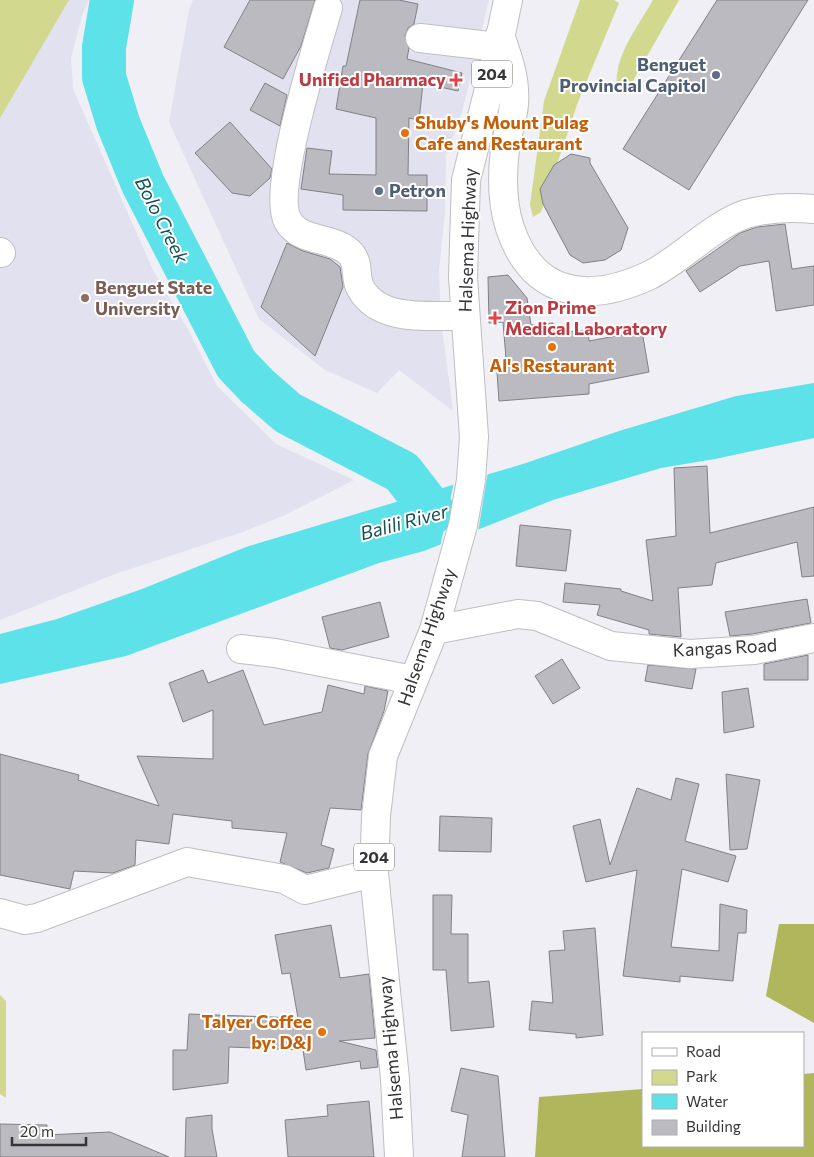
<svg xmlns="http://www.w3.org/2000/svg" width="814" height="1157" viewBox="0 0 814 1157" font-family="Commissioner,sans-serif">
  <style>
    .built { fill: #e2e1ef }
    .green { fill: #d2d98e }
    .forest { fill: #afb65b }
    .water { fill: #5de2ea }
    .pier { fill: #efeff5 }
    .lines { fill: none; stroke-linecap: round; stroke-linejoin: round }
    .river { stroke: #5de2ea; stroke-width: 44 }
    .building { fill: #bbbac1; stroke: #808086 }
    .minor-casing { stroke: #bebec4; stroke-width: 30 }
    .highway-casing { stroke: #bebec4; stroke-width: 30 }
    .minor { stroke: #fff; stroke-width: 28 }
    .highway { stroke: #fff; stroke-width: 28 }
    .service-dot { fill: #5c6f8a; stroke: #fff; stroke-width: 2 }
    .health-dot { fill: #e0444e; stroke: #fff; stroke-width: 2 }
    .food-dot { fill: #e8710a; stroke: #fff; stroke-width: 2 }
    .education-dot { fill: #8d6e63; stroke: #fff; stroke-width: 2 }
    .labels { text-anchor: middle; stroke-width: 4; stroke-linejoin: round; paint-order: stroke }
    .shield { fill: #fff; stroke: #727273; stroke-width: 1 }
    .shield-label { font-size: 16px; font-weight: bold; fill: #353537 }
    .service-label { font-size: 18px; font-weight: bold; fill: #4e5e75; stroke: #fff; text-anchor: end }
    .health-label { font-size: 18px; font-weight: bold; fill: #be3a42; stroke: #fff; text-anchor: end }
    .food-label { font-size: 18px; font-weight: bold; fill: #c56008; stroke: #fff; text-anchor: start }
    .street-label { font-size: 18px; fill: #353537; stroke: #fff }
    .education-label { font-size: 18px; font-weight: bold; fill: #785e54; stroke: #fff; text-anchor: start }
    .water-label { font-size: 19px; font-style: italic; fill: #155053; stroke: #fff }
  </style>
  <rect width="100%" height="100%" fill="#efeff5"/>
  <!-- built -->
  <path class="built" d="M0 0H89L82 15 71 58 73 89 153 270 186 326 217 386 276 444 354 480 285 515 240 533 115 574 0 620Z
    M193 0H489L462 112 446 156 445 212 439 270 441 321 453 411 399 370 377 393 325 370 259 319 169 122 189 10Z"/>
  <!-- green -->
  <path class="green" d="M0 0H69L0 118Z
    M580 0H614L619 3 578 102 541 212 533 217 530 205 544 101Z
    M653 0H679L625 95 617 88C613 58 638 26 653 0Z
    M0 995 6 1001V1098L0 1094Z"/>
  <!-- forest -->
  <path class="forest" d="M779 924H814V1023L766 996Z
    M814 1073V1157H535L539 1097 643 1089V1146H803V1074Z"/>
  <!-- water -->
  <path class="water" d="M814 383V438L715 459 661 468 553 500 424 551 379 563 126 656 0 684V634L57 619 142 589 246 547 526 463 619 431 736 396Z"/>
  <!-- pier -->
  <path class="pier" d="M488 471 478 532 440 547 454 482Z"/>
  <g class="lines">
    <!-- river -->
    <path class="river" d="M112 0 104 47V77L118 123 143 184 236 364 257 386 288 413 402 472 433 512"/>
  </g>
  <!-- building -->
  <path class="building" d="M250 0H315L301 46 283 79 224 47Z
    M360 0H399L418 4 414 24 408 28 405 36 409 48 407 59 462 73 458 91 423 83 419 120 409 118 408 175H427V211L343 210V195L301 189 307 148 332 151 329 174 376 175V118L336 109 343 66H346Z
    M717 0H808L689 190 623 149Z
    M265 83 287 95 280 126 250 110Z
    M230 122 272 169 270 178 250 196 232 193 195 153Z
    M571 154 590 158V163L628 228 621 250 605 260 583 263 570 255 543 204 540 189 554 165Z
    M785 224 792 269 814 266V305L776 311 769 261 740 266 700 292 686 271 740 233 757 227Z
    M287 243 303 251 330 259 340 267 343 287 315 356 261 307Z
    M508 275 527 298 531 325 553 323 554 333 588 330 589 341 642 331 649 372 589 384V394L499 401 497 372 507 371 503 322 489 323 488 277Z
    M707 466 710 533 814 507V576L802 577 797 542 716 563 712 585 678 588 681 637 649 634V630L597 615 600 605 563 602 565 583 621 589V591L653 601 646 540 676 536 674 468Z
    M520 525 571 530 566 571 516 566Z
    M807 599 811 623 752 634 730 636 725 612Z
    M380 602 389 637 342 650 330 648 322 617Z
    M808 655V680H764V664Z
    M562 659 580 688 553 704 535 676Z
    M648 665 696 669 692 689 645 681Z
    M203 670 208 683 243 670 264 725 322 712 328 685 364 694 365 686 388 691 384 711 368 754 361 810 330 808 321 845 334 849 329 868 307 873 280 862 287 833 232 828V821L173 814 169 844 136 840 135 865 113 873 74 871 70 889 0 875V754L79 775 78 780 159 806 137 756 213 759V710L183 722 169 683Z
    M748 688 754 727 724 733 722 692Z
    M726 774 760 780 747 849 730 850Z
    M676 778 699 784 685 841 736 856 728 882 682 869 671 947 719 951 720 904 747 910 746 933H738L733 981 680 976V982L623 976 637 870 586 882 573 826 600 819 610 865 637 788 671 800Z
    M440 816 492 818 491 852 439 851Z
    M433 895H452L451 934H468V983L489 981 494 1027 451 1031 446 970H433Z
    M331 925 340 978 369 974 375 1038 339 1041 376 1050 378 1067 361 1069 360 1061 306 1070 303 1050 229 1047 228 1083 173 1090V1050H187L189 1014 298 1018 290 973 282 974 275 935Z
    M595 928 603 1035 576 1038V1034L529 1030 532 1001 553 1003 549 951 565 950 563 931Z
    M461 1068 498 1076 505 1157H462L468 1115 451 1111Z
    M369 1101 374 1157H288L285 1120 328 1116 327 1105Z
    M212 1115V1129L217 1157H185L186 1118Z
    M0 1124 47 1125 46 1135 110 1132 169 1157H0Z"/>
  <g class="lines">
    <!-- minor casing -->
    <g class="minor-casing">
      <path id="minor" d="M328 8C317 46 271 191 288 221 300 243 335 236 351 254 360 265 354 278 361 289 380 323 432 315 465 316
        M500 35C508 58 516 79 514 104 513 119 507 134 505 149 502 174 502 204 510 228 533 297 589 304 650 275 682 259 711 226 746 214 767 208 792 207 814 209
        M420 38 498 47
        M0 252 1 253
        M434 630 518 614 537 616 611 646 690 654 754 650 814 638
        M241 649 275 653 413 680
        M0 913 25 920 37 918 187 862 284 879 305 890 374 873"/>
    </g>
    <!-- highway casing -->
    <g class="highway-casing">
      <path id="highway" d="M399 1157 395 1079 374 873 376 816 383 756 434 630 463 525 471 480 474 437 463 277 466 180 492 77 508 0"/>
    </g>
    <!-- minor -->
    <use href="#minor" class="minor"/>
    <!-- highway -->
    <use href="#highway" class="highway"/>
  </g>
  <!-- markers -->
  <g class="service-dot">
    <circle cx="716" cy="75" r="5"/>
    <circle cx="379" cy="191" r="5"/>
  </g>
  <g class="health-dot">
    <path d="M453.5 72.5h5v5h5v5h-5v5h-5v-5h-5v-5h5z"/>
    <path d="M492.5 310.5h5v5h5v5h-5v5h-5v-5h-5v-5h5z"/>
  </g>
  <g class="food-dot">
    <circle cx="405" cy="133" r="5"/>
    <circle cx="552" cy="347" r="5"/>
    <circle cx="322" cy="1032" r="5"/>
  </g>
  <circle class="education-dot" cx="85" cy="298" r="5"/>
  <g class="labels">
    <!-- shield labels -->
    <g class="shield">
      <rect x="472" y="60.5" width="40" height="27" rx="4"/>
      <rect x="354" y="843.5" width="40" height="27" rx="4"/>
    </g>
    <g class="shield-label">
      <text x="492" y="80">204</text>
      <text x="374" y="863">204</text>
    </g>
    <!-- service labels -->
    <g class="service-label">
      <text x="706" y="71">Benguet<tspan x="706" dy="21">Provincial Capitol</tspan></text>
      <text x="389" y="197" text-anchor="start">Petron</text>
    </g>
    <!-- health labels -->
    <g class="health-label">
      <text x="446" y="86">Unified Pharmacy</text>
      <text x="505" y="314" text-anchor="start">Zion Prime<tspan x="505" dy="21">Medical Laboratory</tspan></text>
    </g>
    <!-- food labels -->
    <g class="food-label">
      <text x="415" y="129">Shuby's Mount Pulag<tspan x="415" dy="21">Cafe and Restaurant</tspan></text>
      <text x="552" y="372" text-anchor="middle">Al's Restaurant</text>
      <text x="312" y="1028" text-anchor="end">Talyer Coffee<tspan x="312" dy="21">by: D&amp;J</tspan></text>
    </g>
    <!-- street labels -->
    <g class="street-label">
      <text transform="translate(468 240) rotate(-88)" y="6">Halsema Highway</text>
      <text transform="translate(427 637) rotate(-71)" y="6">Halsema Highway</text>
      <text transform="translate(725 648) rotate(-3)" y="6">Kangas Road</text>
      <text transform="translate(391 1048) rotate(-95)" y="6">Halsema Highway</text>
    </g>
    <!-- education labels -->
    <g class="education-label">
      <text x="95" y="294">Benguet State<tspan x="95" dy="21">University</tspan></text>
    </g>
    <!-- water labels -->
    <g class="water-label">
      <text transform="translate(162 220) rotate(63)" y="7">Bolo Creek</text>
      <text transform="translate(404 522) rotate(-15)" y="7">Balili River</text>
    </g>
  </g>
  <!-- legend -->
  <rect x="642" y="1032" width="162" height="115" fill="#ffffff" stroke="#aeaeaf"/>
  <rect x="652" y="1048" width="25" height="8" fill="#ffffff" stroke="#aeaeaf"/>
  <text x="686" y="1057" font-size="15" fill="#353537">Road</text>
  <rect x="652" y="1070" width="25" height="15" fill="#d2d98e" stroke="#aeaeaf"/>
  <text x="686" y="1082" font-size="15" fill="#353537">Park</text>
  <rect x="652" y="1094" width="25" height="15" fill="#5de2ea" stroke="#aeaeaf"/>
  <text x="686" y="1107" font-size="15" fill="#353537">Water</text>
  <rect x="652" y="1120" width="25" height="15" fill="#bbbac1" stroke="#aeaeaf"/>
  <text x="686" y="1132" font-size="15" fill="#353537">Building</text>
  <!-- scale -->
  <path d="M12 1137v8h74v-8" fill="none" stroke="#353537" stroke-width="2.5"/>
  <text x="20" y="1137" font-size="15" fill="#353537" stroke="#ffffff" stroke-width="4" paint-order="stroke">20 m</text>
</svg>
